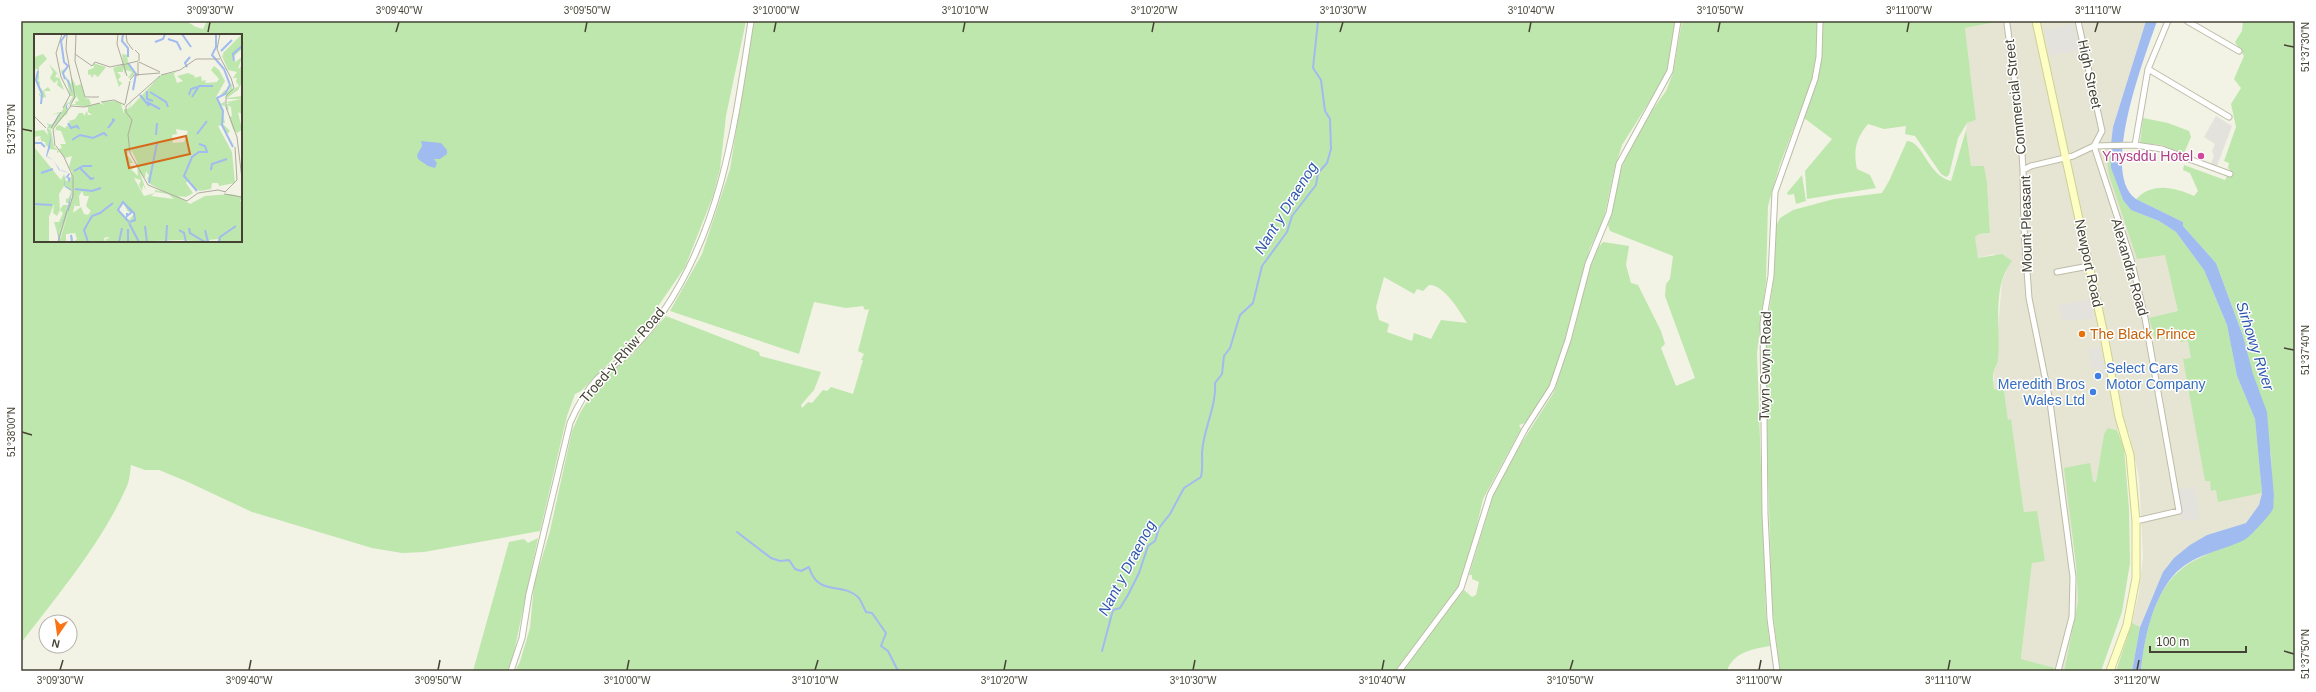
<svg xmlns="http://www.w3.org/2000/svg" width="2316" height="692" viewBox="0 0 2316 692" font-family="Helvetica,sans-serif">
  <style>
    .residential { fill: #e6e5d3 }
    .green { fill: #bee7ad; fill-rule: evenodd }
    .parking { fill: #e3e2dd }
    .water { fill: #a0bbf0 }
    .lines { fill: none; stroke-linecap: round; stroke-linejoin: round }
    .stream { stroke: #a0bbf0; stroke-width: 2 }
    .minor-casing { stroke: #bebca7; stroke-width: 7 }
    .secondary-casing { stroke: #d0cf92; stroke-width: 9 }
    .minor { stroke: #fff; stroke-width: 5 }
    .secondary { stroke: #fdfec3; stroke-width: 7 }
    .ticks { fill: none; stroke: #454334; stroke-width: 1.5 }
    .hotel-dot { fill: #d1479c; stroke: #fff; stroke-width: 1.5 }
    .food-dot { fill: #e8710a; stroke: #fff; stroke-width: 1.5 }
    .shop-dot { fill: #3f7fe0; stroke: #fff; stroke-width: 1.5 }
    .labels { text-anchor: middle; stroke-width: 3; stroke-linejoin: round; paint-order: stroke }
    .street-label { font-size: 14px; fill: #454334; stroke: #fff }
    .hotel-label { font-size: 14px; fill: #b23c85; stroke: #fff; text-anchor: end }
    .food-label { font-size: 14px; fill: #c56008; stroke: #fff; text-anchor: start }
    .shop-label { font-size: 14px; fill: #366cbe; stroke: #fff; text-anchor: start }
    .water-label { font-size: 15px; font-style: italic; fill: #2e57b0; stroke: #fff }
    .inset-river { fill: none; stroke: #a0bbf0; stroke-width: 2 }
    .inset-road { fill: none; stroke: #adac9e; stroke-width: 1 }
    .view { fill: #d6691a; fill-opacity: 0.15; stroke: #d6691a; stroke-width: 2 }
    .inset-edge { fill: none; stroke: #454334; stroke-width: 2 }
    .neatline { fill: none; stroke: #454334; stroke-width: 1.5 }
    .ticks-label { font-size: 10px; text-anchor: middle; fill: #454334 }
  </style>
  <rect width="100%" height="100%" fill="#f2f2e5"/>
  <!-- residential -->
  <path class="residential" d="M2002 21H2146L2113 127 2110 152 2111 168 2123 200 2131 210 2142 213 2176 232 2204 270 2227 325 2237 376 2255 419 2257 435 2262 493 2259 505 2246 523 2207 535 2154 593 2140 627 2132 623 2139 592 2143 556 2139 477 2129 432 2109 428 2104 434 2096 482 2093 481 2069 506 2078 601 2064 670 2021 660 2032 563 2045 560 2024 512 2011 420H2008L2004 390 1994 389V371L1998 362V329L2002 282 2007 268 1994 254 1978 258 1974 240 1975 237 1979 234 1990 233 1987 182 1984 166H1971L1966 130 1967 123 1976 120 1965 28Z"/>
  <!-- green -->
  <path class="green" d="M21 21H186L196 27 203 29 207 21H746L726 116 720 169 713 196 685 267 641 331 581 391 575 394 567 416 540 531 424 552 402 553 372 548 252 512 188 482 159 470H145L131 465C130 471 130 479 127 486 103 541 58 595 21 643ZM35 35H241V241H35Z
    M754 21H1675L1671 58 1666 75 1622 145 1614 171 1603 222 1590 248 1567 336 1547 393 1528 422 1519 425 1521 429 1483 499 1468 563 1459 586 1396 671H515L520 662 530 628 534 585 550 531 572 431 581 411 601 380 633 354 666 316 759 352 760 356 821 372 814 390 801 405 802 408 808 402 812 403 823 390 827 391 831 387 853 394 863 360H861L864 354 858 351 869 309 865 310 863 306 846 308 814 302 799 354 670 311 702 254 730 169ZM1384 277 1414 294 1417 289 1423 291 1429 285C1444 284 1460 312 1467 323L1441 320 1431 339 1414 333 1412 341 1387 332 1389 324 1379 320 1376 307Z
    M1682 21H1818L1816 62 1812 80 1779 167 1768 206 1766 282 1757 353 1766 614 1770 646C1753 649 1733 652 1727 671H1402L1439 619 1464 590 1472 597 1476 595 1479 582 1472 579V575H1469L1495 490 1505 469 1554 392 1572 338 1590 267 1597 249 1603 242 1629 246 1626 265 1631 283 1638 285 1661 331 1665 344 1661 348 1676 386 1695 378 1665 296 1666 284 1670 279 1673 256 1610 231 1608 225 1620 172 1627 154 1641 126 1666 91 1673 73Z
    M1823 21H2002L1965 28 1976 120 1967 123 1958 138 1949 175 1946 177 1941 174 1915 136 1905 134 1906 126 1884 129 1868 124C1856 138 1853 150 1857 169L1870 175 1876 188 1807 199 1805 171 1832 139 1804 118C1818 82 1822 59 1823 21Z
    M2243 21H2295V671H2141C2144 636 2154 589 2184 567 2194 559 2206 556 2216 549 2236 537 2254 522 2273 509L2271 454 2243 336 2216 263 2183 226V222L2136 199C2153 182 2174 187 2194 196L2198 191 2190 173 2183 170 2184 165 2225 180 2230 170 2228 168 2229 163 2224 161 2236 127 2231 104 2241 88 2234 79 2244 56 2235 42 2242 31Z
    M2143 118 2168 123 2189 131 2191 137 2184 153 2183 154 2162 145 2140 143Z
    M1966 130 1971 166H1984L1987 182 1990 233 1979 234 1975 237 1978 258 2002 254 2012 261C1991 287 2001 329 1998 360 1998 364 1995 367 1994 371 1992 376 1994 384 1994 389L2004 390 2008 420 2011 419 2024 512 2037 511 2045 561 2032 563 2021 659 2055 668 2054 671H1780L1772 605 1765 381 1766 334 1774 276 1775 228 1780 218 1793 210 1834 199 1882 193 1889 181 1907 141C1923 141 1928 176 1951 181Z
    M2110 148 2111 168 2123 200 2131 210 2159 221 2176 232 2204 270 2227 325 2237 376 2255 419 2262 493 2218 502 2216 490 2211 491 2210 481H2205L2183 359 2191 358 2188 341 2180 342 2179 333 2155 339 2149 318 2178 311 2165 255 2137 259 2109 175 2107 161Z
    M1802 175 1806 201 1796 204 1794 194 1788 195 1787 193Z
    M2108 428 2117 430 2124 448 2129 509 2130 563 2122 612 2101 671H2064L2078 601 2076 566 2064 468 2090 463 2093 481 2096 482 2104 434Z
    M538 538 513 657 507 671H473L509 542 524 539 528 543Z
    M2132 623 2140 627 2132 671H2116Z"/>
  <!-- parking -->
  <path class="parking" d="M2073 24 2080 50 2051 56 2044 30Z
    M2216 116 2232 126 2217 166 2211 164 2214 156 2212 151 2215 144 2204 137Z
    M2091 299 2095 318 2077 321 2075 311 2076 319 2062 321 2059 305Z
    M2100 347 2107 379 2102 380 2099 367 2092 369 2088 349Z
    M2195 487 2199 519 2182 521 2178 489Z"/>
  <!-- water -->
  <path class="water" d="M2146 21H2157C2145 56 2099 174 2136 199L2183 222V226L2216 263 2243 336 2253 374 2267 412 2274 497C2273 500 2274 506 2273 509 2270 515 2249 538 2244 540 2220 552 2192 554 2173 576 2152 601 2144 639 2141 671H2132L2140 627 2163 572 2174 558 2190 545 2207 535 2246 523 2259 505 2262 493 2255 419 2237 376 2227 325 2204 270 2176 232 2159 221 2131 210 2123 200 2111 168 2110 152 2113 127Z
    M421 141 441 143 447 150V154L440 159H434L437 163 435 168 428 166 418 159 417 155 422 146Z"/>
  <g class="lines">
    <!-- stream -->
    <path class="stream" d="M737 532 771 558 780 561 789 560 795 569 801 571 809 567C818 598 843 581 859 598 861 601 864 608 866 612L872 613 886 633 881 646 888 651 898 671
      M1102 651 1113 610 1120 608 1128 595 1139 573 1148 546 1155 541 1159 528 1170 514 1184 488 1201 477C1203 468 1202 461 1202 453 1203 430 1217 405 1215 383L1222 374 1224 356 1230 348 1240 315 1253 303 1262 266 1287 232 1292 216 1316 185 1318 173 1327 163 1331 149 1330 119 1325 111 1321 80 1313 68 1318 21"/>
    <!-- minor casing -->
    <g class="minor-casing">
      <path id="minor" d="M2078 21 2102 131 2094 146
        M2187 21 2239 51
        M2007 24 2020 121 2023 170
        M2148 69 2229 117
        M2135 145 2148 69 2168 21
        M2094 146 2131 259 2145 318 2179 511 2136 521
        M2057 272 2089 266
        M511 671 522 638 529 594 570 423C577 407 585 392 597 379 605 371 615 365 623 358 637 345 652 328 663 312 723 224 735 123 751 21
        M1399 671 1461 588 1490 495 1525 429 1552 387 1568 340 1588 264 1609 213 1619 164 1670 71 1678 21
        M1777 671 1770 619 1765 514 1763 323 1771 276 1775 192 1815 79 1819 57 1820 21
        M2058 671 2072 617 2073 577 2050 402 2029 298 2024 229 2023 170 2031 166 2073 156 2094 146 2135 145 2162 149 2230 174"/>
    </g>
    <!-- secondary casing -->
    <g class="secondary-casing">
      <path id="secondary" d="M2036 21 2103 330 2119 417 2130 455 2136 521V578L2127 625 2110 671"/>
    </g>
    <!-- minor -->
    <use href="#minor" class="minor"/>
    <!-- secondary -->
    <use href="#secondary" class="secondary"/>
  </g>
  <!-- ticks -->
  <path class="ticks" d="M208 32 210 22M396 32 399 22M585 32 587 22M774 32 776 22M963 32 965 22M1152 32 1154 22M1340 32 1343 22M1529 32 1531 22M1718 32 1720 22M1907 32 1909 22M2095 32 2098 22M2284 45 2294 47M22 129 32 131M2284 348 2294 350M22 432 32 435M2284 651 2294 654M60 670 63 660M249 670 251 660M438 670 440 660M627 670 629 660M815 670 818 660M1004 670 1006 660M1193 670 1195 660M1382 670 1384 660M1570 670 1573 660M1759 670 1761 660M1948 670 1950 660M2137 670 2139 660"/>
  <!-- markers -->
  <circle class="hotel-dot" cx="2201" cy="156" r="4"/>
  <circle class="food-dot" cx="2082" cy="334" r="4"/>
  <g class="shop-dot">
    <circle cx="2098" cy="376" r="4"/>
    <circle cx="2093" cy="392" r="4"/>
  </g>
  <g class="labels">
    <!-- street labels -->
    <g class="street-label">
      <text transform="translate(2090 74) rotate(78)" y="5">High Street</text>
      <text transform="translate(2015 97) rotate(-96)" y="5">Commercial Street</text>
      <text transform="translate(2026 224) rotate(-91)" y="5">Mount Pleasant</text>
      <text transform="translate(2089 263) rotate(78)" y="5">Newport Road</text>
      <text transform="translate(2130 267) rotate(74)" y="5">Alexandra Road</text>
      <text transform="translate(622 355) rotate(-49)" y="5">Troed-y-Rhiw Road</text>
      <text transform="translate(1765 366) rotate(-89)" y="5">Twyn Gwyn Road</text>
    </g>
    <!-- hotel labels -->
    <g class="hotel-label">
      <text x="2193" y="161">Ynysddu Hotel</text>
    </g>
    <!-- food labels -->
    <g class="food-label">
      <text x="2090" y="339">The Black Prince</text>
    </g>
    <!-- shop labels -->
    <g class="shop-label">
      <text x="2106" y="373">Select Cars<tspan x="2106" dy="16">Motor Company</tspan></text>
      <text x="2085" y="389" text-anchor="end">Meredith Bros<tspan x="2085" dy="16">Wales Ltd</tspan></text>
    </g>
    <!-- water labels -->
    <g class="water-label">
      <text transform="translate(1286 208) rotate(-58)" y="5">Nant y Draenog</text>
      <text transform="translate(2255 346) rotate(72)" y="5">Sirhowy River</text>
      <text transform="translate(1127 568) rotate(-62)" y="5">Nant y Draenog</text>
    </g>
  </g>
  <!-- overview -->
  <g transform="translate(34 34)">
    <rect width="208" height="208" fill="#f2f2e5"/>
    <path d="M208 0V15L199 23 201 28 208 23 204 35 208 32V51L207 50 204 56 193 64 208 62V80L204 78 208 96 203 99 199 95 195 83 198 82 197 73 193 71 195 75 193 76 192 72 193 70H195L193 68 207 65H193L192 61 187 60 191 56 194 58 199 47 198 56 205 52 202 48 203 44H199L203 38 194 36 188 22 189 20 191 25 189 19ZM0 19 1 23 9 20 13 25 5 33V46L2 45 6 48 5 54 7 57V54L9 57 14 53 17 57H10L12 63 8 64 5 61V59L8 62 2 48V44L4 36 0 34ZM88 20 93 21 94 29 101 39 96 44H94L98 38 92 36 91 41 89 33V38H83L87 42 84 46 88 49 85 53 79 34 93 29 89 30ZM59 29 72 33 64 43 60 40 58 44 56 40 50 43 54 41V36L60 34ZM15 30 23 39 21 43 25 44 21 33 30 56 23 51 24 46 20 49 16 44 19 38ZM180 32 185 36 191 47 182 63 187 70 191 67V72L187 71 191 89H188L196 97 193 100 188 91 184 92 198 118 201 149 185 152 184 149H178L177 155 166 157 157 152 158 149 154 146 152 149 159 159 152 163 144 162 156 170 171 162 197 160 208 163 206 167 208 168V208H184V205L175 206V208L148 206 87 208 85 204V208H72V205L76 204 73 203 70 204 71 208H55L53 205 54 208H39L43 205 41 199 32 200V208H25L35 177 25 205 20 188H25L29 179 26 176 23 182 19 179 20 170 15 183V208H0V113L27 146 30 140 32 147 37 146V138L39 147 36 169 37 170 39 146 38 138 35 133 38 122 31 124 24 115 28 114 26 110H32L27 97 22 96 21 99 22 93 25 91 31 94 36 89 32 83 35 87 41 85 45 79H49L50 82 53 77 54 81H58L54 78V73L35 70 39 62H36L33 47 30 45 27 37 34 33 29 39 31 45 35 46 42 63 36 70H42L41 68 45 67 37 51 38 44 42 52 47 50 51 64 55 65 57 70 53 72 65 69 70 71 67 68 82 67 91 71 87 70 90 80V75H94L99 63 95 75 127 41 142 38 140 40 143 49 149 47 143 42 154 39 161 42 160 44 167 42 168 47 172 46 171 49 183 48 185 45 177 36ZM142 95 154 97 150 108 139 109 138 101 143 100ZM97 115 103 128 104 142 97 135H99L100 132 97 134 96 129H99L93 120 96 116 98 121ZM112 137 115 142 113 144 116 150 131 158 121 156V159L110 162 100 144 107 146 105 151 108 157 109 151 112 156 106 139 111 144ZM30 152 37 157 35 164 32 165V169H35L37 159 36 169 32 176 34 171H29L26 176 25 160ZM48 157 50 162H55L52 172 57 177 54 181 50 180 47 173 39 179 41 169V172H46L45 162ZM122 158 134 160 140 165 117 162ZM89 168 94 178H97L96 181 98 178 100 180 95 186 84 176ZM34 68 32 71 33 74 35 71 33 81 31 82 34 78 18 95 13 94 17 96 20 113 22 114 25 118 23 119V116L16 115 12 111 11 108 7 107V104L4 107 7 102 0 103V97L10 96 14 101 13 94 15 92 12 89 18 91 26 79 18 81 25 78 27 79 32 69Z" fill="#bee7ad" fill-rule="evenodd"/>
    <path d="M31 42 35 47 39 61 38 66 33 71V74L32 76 25 81 21 89 13 94 17 102 16 114 13 122 20 127 26 136 30 137 35 139 36 140 34 143 37 144 35 149 33 143 30 145 31 152 37 155 38 157 36 169 30 186 23 196 26 206 25 208 23 196 30 185 38 157 31 153 30 150V145L35 139 25 136 20 127 12 122 17 101 13 95 14 93 20 89 24 81 32 76V71L38 66 39 61Z" fill="#a0bbf0"/>
    <path class="inset-river" d="M89 0 88 7 94 14V23M148 0 157 13M182 0V13L178 21 190 35 196 51 191 60 183 64 189 77 188 91 199 113M134 5 143 8 147 16M121 8 129 5 131 0M187 17 198 6M200 27 199 20 208 12M94 29 102 40 99 56M153 33 151 29 156 23M4 37 2 46 8 60 7 70M31 45 29 39 34 32 30 28 27 7 32 0M113 57V65L119 67M116 58 132 68 134 73M106 61 115 72M155 61 157 55 163 53M158 63 165 52H179M113 68 126 75M34 89 37 94 43 92 45 95M74 94 80 86 78 85M163 100 173 87M122 101 123 89M38 106 46 101 59 104 70 99 73 102M0 109H7L11 113M46 134 57 145 60 144M177 136 178 130 193 125M40 137 49 132H58M7 139 19 135M115 149 123 109M41 155 58 157 67 154M163 157 150 142 158 123 165 118H173L171 112 165 110M0 170 18 171M94 173 100 179 101 186 96 188M93 179V182L98 178 89 168 84 176 95 188M95 189 105 208M111 192 113 208M155 194 156 199 171 208M145 196 150 199 152 208M171 196 174 208M38 206 37 201 38 208M54 208 50 196 58 182 66 179 79 169M85 208 88 194M94 208V195M132 208 133 191M185 208 186 203 202 192"/>
    <path class="inset-road" d="M28 0 22 19 27 43 36 61 29 74M42 0 41 27 51 63H65M84 0 83 10 93 42M92 0 93 8 99 16M186 0 183 15 187 25M33 1 32 15 41 63 36 72M101 16 105 20V27M41 20 58 32 61 28M187 25 197 44M61 28 76 33 90 30M104 28V42M105 28 126 38M88 31 104 27M127 41 146 36 162 25H186M197 44 200 54 192 62V73L203 103 208 145M96 46 100 41 126 39M67 68 80 66 91 71M91 70 96 47M92 72V78L98 86 94 101 96 119 114 151 153 167 164 159 184 156 192 158M92 72 126 42M0 82 12 94M17 94 27 78M21 112 19 95 37 72 50 73 66 69M22 112 30 123 39 143V162L34 177M191 158 203 146 201 113M190 160 208 163M24 208 33 177"/>
    <path class="view" d="M152 102 156 120 95 134 91 116Z"/>
    <rect width="208" height="208" class="inset-edge"/>
  </g>
  <!-- border -->
  <rect width="2316" height="692" fill="none" stroke="#ffffff" stroke-width="44"/>
  <!-- north arrow -->
  <g transform="translate(58 634) rotate(193)"><circle r="19" fill="#ffffff" stroke="#b5b4ae"/>
  <path d="M0-3L7 15L0 10L-7 15Z" fill="#fa7314"/>
  <text y="-6" font-size="11" font-weight="bold" text-anchor="middle" fill="#454334">N</text>
  </g>
  <!-- scale -->
  <path d="M2150 646v6h96v-6" fill="none" stroke="#454334" stroke-width="2"/>
  <text x="2156" y="646" font-size="12" fill="#454334" stroke="#ffffff" stroke-width="3" paint-order="stroke">100 m</text>
  <rect x="22" y="22" width="2272" height="648" class="neatline"/>
  <g class="ticks-label">
    <text x="210" y="14">3°09'30"W</text>
    <text x="399" y="14">3°09'40"W</text>
    <text x="587" y="14">3°09'50"W</text>
    <text x="776" y="14">3°10'00"W</text>
    <text x="965" y="14">3°10'10"W</text>
    <text x="1154" y="14">3°10'20"W</text>
    <text x="1343" y="14">3°10'30"W</text>
    <text x="1531" y="14">3°10'40"W</text>
    <text x="1720" y="14">3°10'50"W</text>
    <text x="1909" y="14">3°11'00"W</text>
    <text x="2098" y="14">3°11'10"W</text>
    <text transform="translate(2305 47) rotate(-90)" y="4">51°37'30"N</text>
    <text transform="translate(11 129) rotate(-90)" y="4">51°37'50"N</text>
    <text transform="translate(2305 350) rotate(-90)" y="4">51°37'40"N</text>
    <text transform="translate(11 432) rotate(-90)" y="4">51°38'00"N</text>
    <text transform="translate(2305 654) rotate(-90)" y="4">51°37'50"N</text>
    <text x="60" y="684">3°09'30"W</text>
    <text x="249" y="684">3°09'40"W</text>
    <text x="438" y="684">3°09'50"W</text>
    <text x="627" y="684">3°10'00"W</text>
    <text x="815" y="684">3°10'10"W</text>
    <text x="1004" y="684">3°10'20"W</text>
    <text x="1193" y="684">3°10'30"W</text>
    <text x="1382" y="684">3°10'40"W</text>
    <text x="1570" y="684">3°10'50"W</text>
    <text x="1759" y="684">3°11'00"W</text>
    <text x="1948" y="684">3°11'10"W</text>
    <text x="2137" y="684">3°11'20"W</text>
  </g>
</svg>
